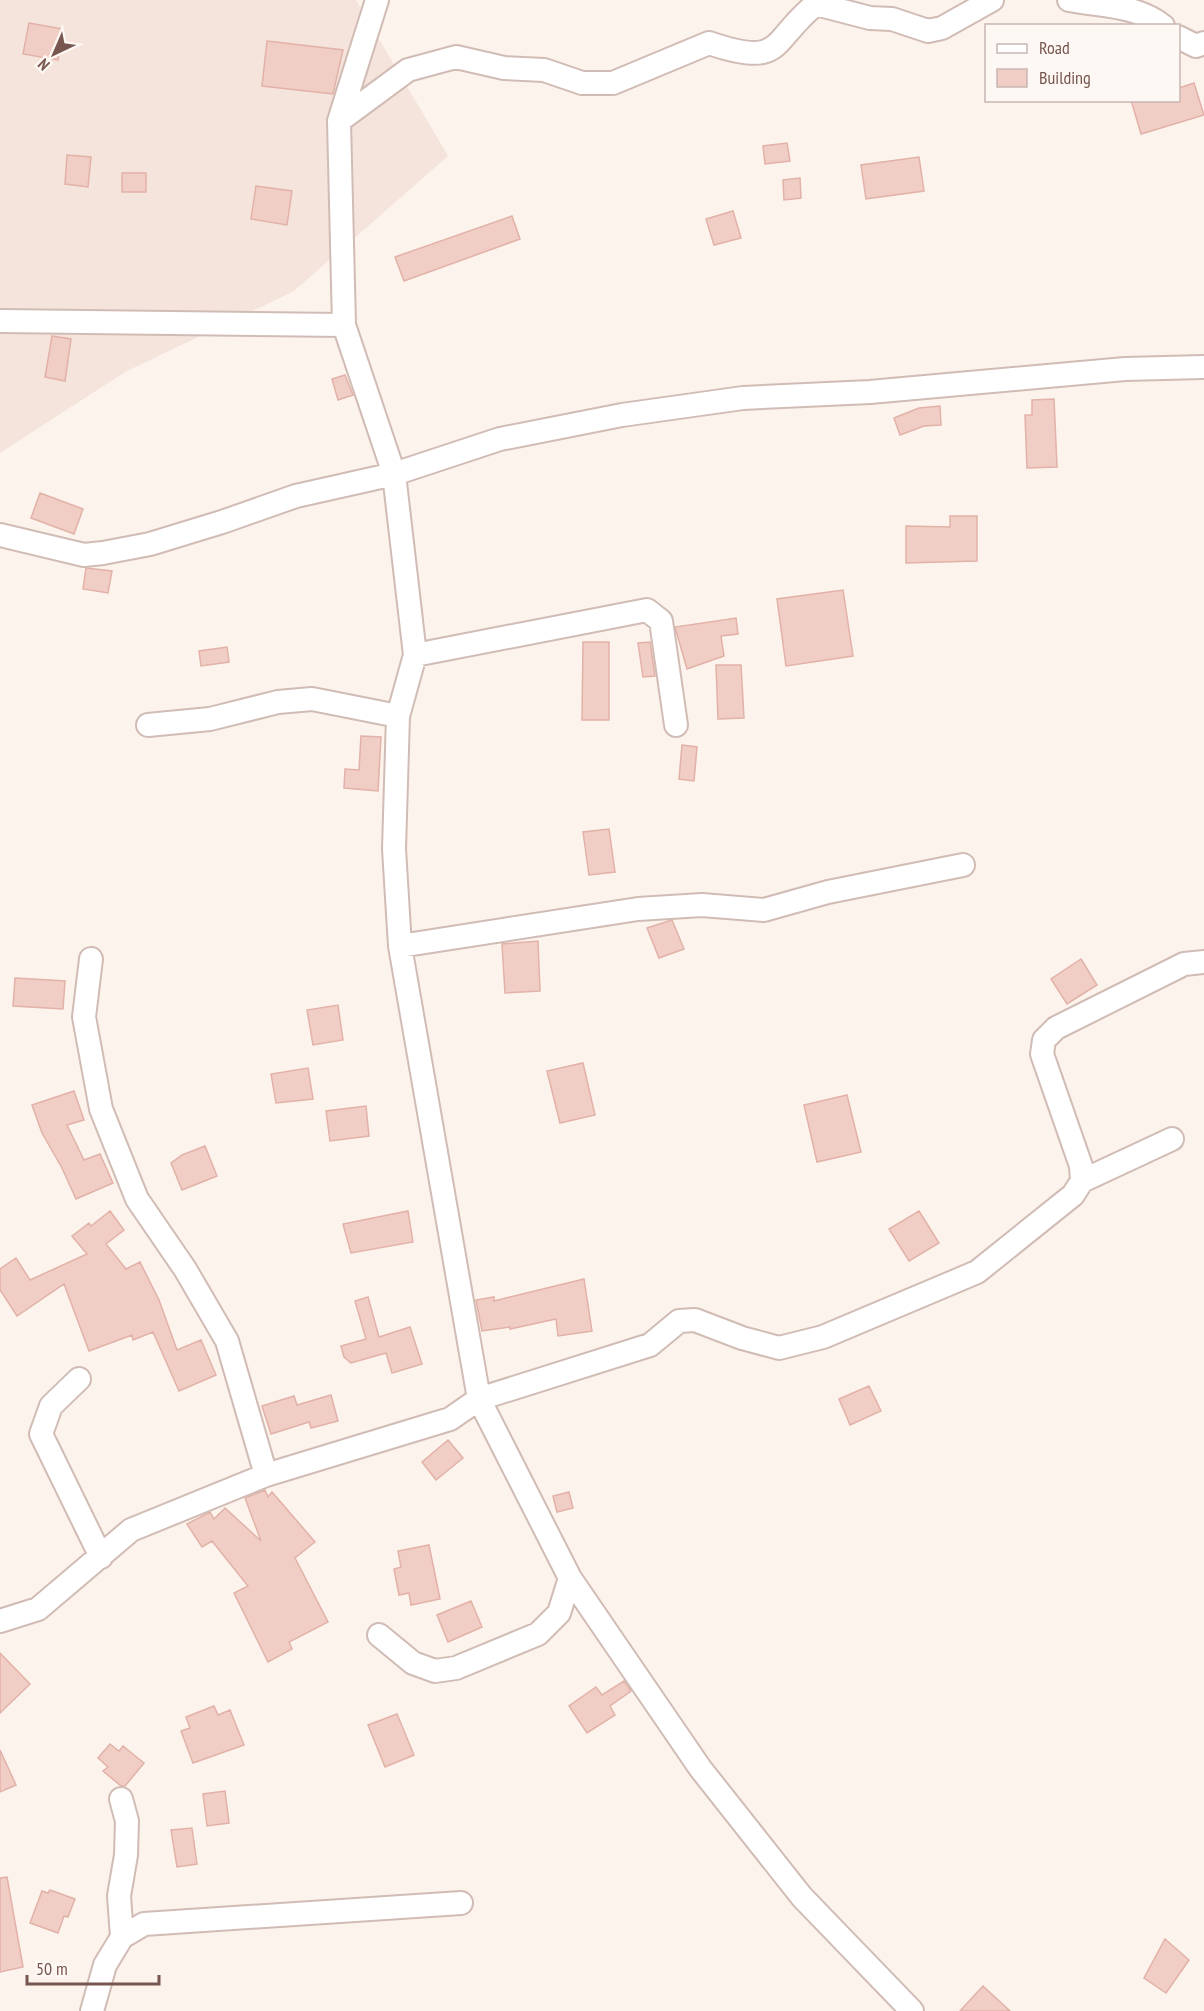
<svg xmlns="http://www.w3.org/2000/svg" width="1204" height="2011" viewBox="0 0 1204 2011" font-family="'PT Sans Narrow',sans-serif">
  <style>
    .residential { fill: #f4e4db }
    .building { fill: #f0cec6; stroke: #e2b1a7; stroke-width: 1.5 }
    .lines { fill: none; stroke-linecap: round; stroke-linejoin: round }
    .minor-casing { stroke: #d1bcb5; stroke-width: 26 }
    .minor { stroke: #fff; stroke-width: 22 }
  </style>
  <rect width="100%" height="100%" fill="#fcf3ed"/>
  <!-- residential -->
  <path class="residential" d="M0 0H356L448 156 294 291 125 372 0 453Z"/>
  <!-- building -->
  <path class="building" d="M29 23 63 29 58 60 23 54Z
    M267 41 343 50 333 94 262 86Z
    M1194 83 1204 115 1141 134 1131 100H1179V88Z
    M787 143 790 161 765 164 763 146Z
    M67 155 91 157 88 187 65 184Z
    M919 157 924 191 866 199 861 165Z
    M122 173H146V192H122Z
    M800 178 801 198 784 200 783 180Z
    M256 186 292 191 287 225 251 219Z
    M733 211 741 238 714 245 706 219Z
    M512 216 520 239 404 281 395 257Z
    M52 336 71 339 65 381 45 377Z
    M345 375 353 395 338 400 332 379Z
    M1054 399 1057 467 1027 468 1025 415H1032V400Z
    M940 406 941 425 924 426 900 435 894 418 919 408Z
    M40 493 83 509 74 534 31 518Z
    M950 516H977V561L906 563V526L950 527Z
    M86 568 112 571 108 593 83 589Z
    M843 590 853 656 786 666 777 599Z
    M736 618 738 634 721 636 724 656 687 669 675 627Z
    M583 642H609V720H582Z
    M650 642 655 676 643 677 638 643Z
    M227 647 229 662 201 666 199 651Z
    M716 665H741L744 718 718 719Z
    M361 736 381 737 378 791 344 788 345 769 359 770Z
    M682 745 697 747 694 781 679 779Z
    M609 829 615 872 589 875 583 832Z
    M672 920 684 949 659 958 647 928Z
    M538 941 540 991 505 993 502 944Z
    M1081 959 1097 985 1067 1004 1051 979Z
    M15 978 65 981 63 1009 13 1006Z
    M338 1005 343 1040 313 1045 307 1010Z
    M583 1063 595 1115 560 1123 547 1071Z
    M308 1068 313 1099 276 1103 271 1074Z
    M74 1091 84 1120 67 1125 84 1160 100 1154 113 1183 76 1199 62 1168 42 1133 32 1105Z
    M847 1095 861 1152 817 1162 804 1105Z
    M366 1106 369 1136 330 1141 326 1111Z
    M205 1146 217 1176 182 1190 171 1163 182 1155Z
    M110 1211 124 1230 106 1244 126 1269 140 1262 159 1300 177 1350 201 1340 216 1375 179 1391 153 1332 133 1340 132 1335 89 1351 64 1284 17 1316 0 1290V1269L16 1258 30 1280 87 1254 72 1236 89 1223 91 1226Z
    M408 1211 413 1242 351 1253 343 1224Z
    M919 1211 939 1243 909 1261 889 1229Z
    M584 1279 592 1331 558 1336 556 1319 510 1329V1327L482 1331 476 1300 494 1297V1301Z
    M368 1297 379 1337 410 1327 422 1364 392 1373 386 1353 351 1363 344 1357 341 1346 366 1339 355 1301Z
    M869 1386 881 1411 850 1425 839 1399Z
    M331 1395 338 1421 311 1428 309 1422 271 1434 262 1406 294 1396 297 1405Z
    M448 1440 463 1458 436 1480 422 1462Z
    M265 1490 268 1497 272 1492 315 1542 295 1558 328 1622 289 1642 292 1649 268 1662 234 1593 248 1586 212 1541 202 1547 187 1524 210 1512 214 1519 225 1508 261 1541 245 1498Z
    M569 1492 573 1508 557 1512 553 1496Z
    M429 1545 440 1599 411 1605 409 1593 399 1595 394 1569 401 1567 398 1551Z
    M471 1601 482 1627 448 1642 437 1615Z
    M0 1653 30 1684 0 1713Z
    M624 1681 631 1691 610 1706 615 1715 587 1733 569 1706 596 1687 602 1695Z
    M214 1706 218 1715 230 1710 244 1745 193 1763 181 1731 190 1728 186 1717Z
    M397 1714 414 1755 385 1767 368 1725Z
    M110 1744 119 1751 123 1746 144 1763 125 1786H121L103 1771 108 1767 98 1758Z
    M0 1750 16 1785 0 1792Z
    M225 1791 229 1823 207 1826 203 1794Z
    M192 1828 197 1864 177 1867 171 1830Z
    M7 1877 23 1967 0 1972V1878Z
    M50 1890 75 1899 68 1917 64 1916 58 1933 30 1923 42 1891 48 1893Z
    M1165 1939 1189 1960 1166 1993 1144 1978Z
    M983 1986 1010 2011H960Z"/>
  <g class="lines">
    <!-- minor casing -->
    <g class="minor-casing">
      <path id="minor" d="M1069 0C1100 6 1138 5 1163 26
        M816 4 870 18 892 19 928 31 942 28 992 0
        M1178 37 1196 46 1204 43
        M339 121 408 70 456 57 504 68 544 70 582 83H613L709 43C788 70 769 38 821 0
        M0 321 344 325
        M0 535 84 555 103 553 150 544 222 522 296 496 394 474 500 439 622 415 743 398 870 392 1125 369 1204 367
        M415 655 647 610 661 621 676 725
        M148 725 210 719 278 702 312 699 398 716
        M400 946 638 909 702 905 764 910 828 892 963 865
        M91 959 84 1017 101 1109 137 1199 185 1269 227 1341 266 1475
        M1082 1181 1172 1139
        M79 1379 51 1406 41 1434 101 1557
        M0 1621 38 1609 131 1530 266 1475 450 1419 479 1399 400 946 394 849 398 716 415 655 394 474 344 325 339 121 377 0
        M379 1635 413 1663 435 1671 456 1668 538 1634 559 1613 570 1578
        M121 1799 127 1821 126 1855 119 1896 122 1937
        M92 2011 105 1965 122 1937 144 1924 461 1903
        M912 2011 802 1897 700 1768 570 1578 479 1399 650 1345 679 1321 695 1320 742 1338 779 1348 823 1337 977 1272 1073 1195 1082 1181 1081 1166 1042 1054 1044 1040 1056 1028 1184 964 1204 962"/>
    </g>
    <!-- minor -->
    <use href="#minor" class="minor"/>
  </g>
  <!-- legend -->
  <rect x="985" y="24" width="195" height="78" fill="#fef8f4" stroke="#c8b7b2" stroke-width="1.5"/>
  <rect x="997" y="44" width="30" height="9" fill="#ffffff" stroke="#c8b7b2" stroke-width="1.5"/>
  <text x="1039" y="54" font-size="18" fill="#77564f">Road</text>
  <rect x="997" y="69" width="30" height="18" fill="#f0cec6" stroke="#c8b7b2" stroke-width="1.5"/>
  <text x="1039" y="84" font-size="18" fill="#77564f">Building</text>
  <!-- north arrow -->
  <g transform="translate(54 54) rotate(224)" stroke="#fef8f4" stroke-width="4.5" paint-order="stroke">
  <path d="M0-4.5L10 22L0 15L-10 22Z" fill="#77564f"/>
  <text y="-9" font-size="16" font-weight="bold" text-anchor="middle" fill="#77564f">N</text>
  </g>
  <!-- scale -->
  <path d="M27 1975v9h132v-9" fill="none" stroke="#77564f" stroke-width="3"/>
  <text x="36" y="1975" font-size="18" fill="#77564f" stroke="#fef8f4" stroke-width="4.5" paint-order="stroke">50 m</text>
</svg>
